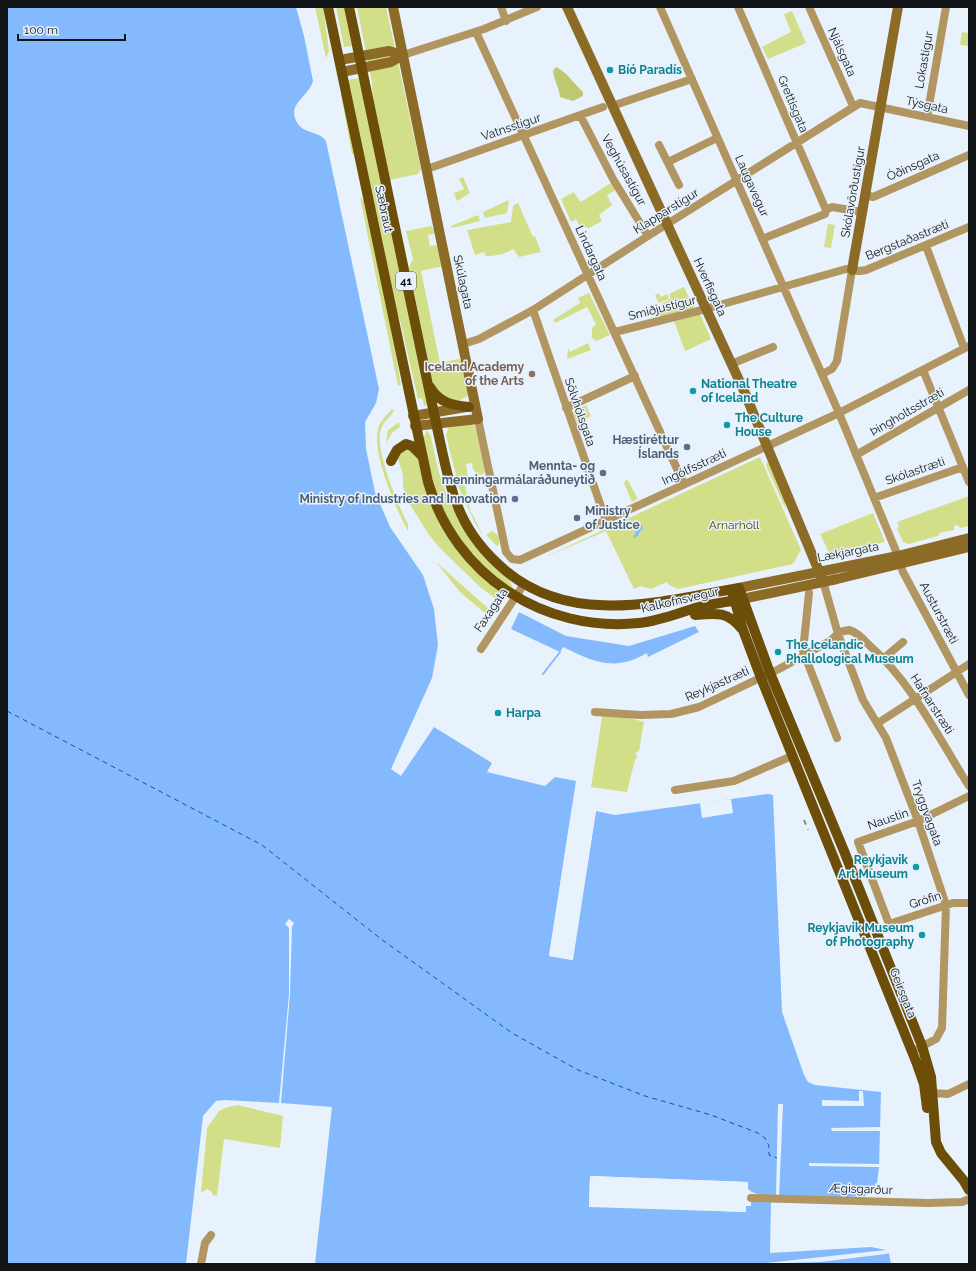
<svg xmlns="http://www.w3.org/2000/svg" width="976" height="1271" viewBox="0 0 976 1271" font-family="Raleway,sans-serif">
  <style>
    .green { fill: #d3de88 }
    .forest { fill: #bec971 }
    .water { fill: #84bafd }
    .pier { fill: #e8f2fc }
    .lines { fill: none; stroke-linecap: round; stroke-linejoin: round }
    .stream { stroke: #84bafd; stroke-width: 2 }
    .ferry { stroke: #0a56a4; stroke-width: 1; stroke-dasharray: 5 4; stroke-linecap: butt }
    .street { stroke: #b29661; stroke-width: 8 }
    .secondary { stroke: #8c6b27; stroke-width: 10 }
    .primary { stroke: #6c4e08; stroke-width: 10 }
    .rail { stroke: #81888f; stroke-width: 2; stroke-dasharray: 5 5; stroke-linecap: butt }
    .culture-dot { fill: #0f9aa8; stroke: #e8f2fc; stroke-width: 1.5 }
    .education-dot { fill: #8d6e63; stroke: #e8f2fc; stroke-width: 1.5 }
    .service-dot { fill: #5c6f8a; stroke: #e8f2fc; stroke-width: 1.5 }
    .labels { text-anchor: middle; stroke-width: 3; stroke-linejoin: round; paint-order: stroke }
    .shield { fill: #e8f2fc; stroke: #52575c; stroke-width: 1 }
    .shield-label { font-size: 11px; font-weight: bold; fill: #111518 }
    .street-label { font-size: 12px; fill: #111518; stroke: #e8f2fc }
    .culture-label { font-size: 12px; font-weight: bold; fill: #0d838f; stroke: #e8f2fc; text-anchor: start }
    .education-label { font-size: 12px; font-weight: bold; fill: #785e54; stroke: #e8f2fc; text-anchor: end }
    .service-label { font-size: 12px; font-weight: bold; fill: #4e5e75; stroke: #e8f2fc; text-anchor: end }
    .park-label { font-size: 12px; fill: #454b05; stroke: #e8f2fc }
  </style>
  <rect width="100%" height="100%" fill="#e8f2fc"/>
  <!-- green -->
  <path class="green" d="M315 7H323L329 51 326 58Z
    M336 7H344L352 46 344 47Z
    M357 7H386L421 169 418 174 389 180 373 108 372 82Z
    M792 11 806 43 768 59 762 47 791 32 784 14Z
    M962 32 969 33V46L960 45Z
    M360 78 427 401V405L424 406 422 398 418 399 400 320 395 309 347 80Z
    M343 94 354 154H352L341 95Z
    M463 177 470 193 457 201 454 193 464 189 459 179Z
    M611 183 616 190 607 195 612 205 599 215 602 221 589 228 585 227 581 229 576 219 571 222 561 199 574 192 580 202C591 197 600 189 611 183Z
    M360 197 366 203 388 309 401 385 398 386Z
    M509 200 507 213 485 218 483 212Z
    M518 203 533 237 535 236 541 252 519 257 513 249C505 254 496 256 486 256L484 252 475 255 467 230 511 222 513 206Z
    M478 215 480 221 452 228 451 226Z
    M828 224 835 225 831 248 824 247Z
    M431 226 436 233 428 235 430 246 438 245 443 266 421 271 440 363 458 359 462 361 470 395 458 401 447 398 434 389 409 267 413 259 406 231Z
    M684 287 694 308 660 317 658 313 665 310 661 304 671 299 669 294Z
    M589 293 610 335 596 341 592 338V328L596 324 587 307 555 323 553 320 580 303 578 298Z
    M659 293 661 297 667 294 669 299 659 303 655 295Z
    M700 314 711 339 685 351 674 321Z
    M588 343 591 350 567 359 568 348 570 352Z
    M586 405 591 416 582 421 585 428 579 430 573 412Z
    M392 409 394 411C390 417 383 422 381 429 374 449 398 505 408 524V531C396 509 372 454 378 429 380 421 387 415 392 409Z
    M399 422 400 427 392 433 386 443 388 430Z
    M469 424 475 426 476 429 485 470 484 474 478 475 473 469 472 463 466 464 468 479 464 481 470 510 484 537 474 521 459 488 446 435 449 426Z
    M427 430 431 437 438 470 448 499 466 531 508 577 513 588C507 586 499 579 493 575 449 541 435 495 424 443V437Z
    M408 447 418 458 430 501 444 530 453 545 471 566 501 592 502 595 498 600 481 588 440 548 429 535 408 501 403 487V475L398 459V455Z
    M760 457 801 550 793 564 678 589 669 585 667 582 651 589 641 586 634 589 606 531 541 559Z
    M768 461 785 499V508L766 465Z
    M627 479 638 499 632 502 624 483Z
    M969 496V526L960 528 958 525 954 526V530L940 533 938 536 909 544 903 542 897 528 899 527 897 522Z
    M873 513 885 542 835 554 829 552 820 534Z
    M492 531 499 536V544L497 546 486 535Z
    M436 562 490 610 486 614 460 592Z
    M603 711 644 722 639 751 636 752 637 759H635L627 792 591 787Z
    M238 1105 283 1116 280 1148 224 1139 217 1196 213 1195 211 1191 207 1189 201 1193 207 1128 219 1111 228 1107Z"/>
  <!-- forest -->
  <path class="forest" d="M556 67C566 71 574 84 583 92V96L573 101 560 97C559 87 554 80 553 71Z"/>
  <!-- water -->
  <path class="water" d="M7 7H296L304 36 313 81C309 97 285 104 298 124 305 134 319 131 326 141L379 389 376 403 365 422 366 449 375 492 390 527 423 575 434 609 438 645 432 678 391 769 401 776 434 727 492 763 487 772 545 786 555 777 576 781 549 956 572 960 596 811 615 815 768 794 773 795 782 1012 804 1075 808 1082 815 1085 881 1092 879 1167 877 1184 865 1196C844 1197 759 1203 748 1189V1182L590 1176 589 1206 746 1212V1206H751V1202H771L770 1253 871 1247 886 1250V1254L889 1253 891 1264H315L332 1107 281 1103 290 994 292 927 294 923 289 919 285 924 289 928V994L279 1103 225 1100 216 1101 203 1116 186 1264H7Z
    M641 524 643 529 640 531 638 536 633 538 637 530 635 526Z
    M519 612 566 636 629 646 695 626 699 632 648 657 647 653C615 672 594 662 563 647L560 652 511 629Z"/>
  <!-- pier -->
  <path class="pier" d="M731 799 733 813 702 818 700 803Z
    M572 807H574L552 955 571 958 594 810 596 811 573 960 549 956Z
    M859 1091H863L864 1106H822V1100L859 1101Z
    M778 1104H783L779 1198H776Z
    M880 1127V1131H832L831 1128Z
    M809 1163 879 1164V1167L809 1166Z
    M590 1176 748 1182V1189L752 1193 751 1195 746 1190V1184L592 1178 591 1205 744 1210V1205L749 1204 751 1200V1206H746V1212L589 1207Z
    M886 1250V1254L820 1262 757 1264Z"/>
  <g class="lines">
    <!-- stream -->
    <path class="stream" d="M543 674 560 652"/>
    <!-- ferry -->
    <path class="ferry" d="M7 711 262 845 381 939 512 1033 578 1070 645 1096 711 1115 758 1133 765 1138 769 1146V1155L777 1158"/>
    <!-- street -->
    <path class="street" d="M501 7 506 21
      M660 7 839 413 898 556 903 572 969 695
      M738 7 826 210
      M809 7 853 106
      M476 32 684 484
      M403 55 484 29 537 7
      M612 106 692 79
      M580 115 613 179 648 236
      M927 117 946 7
      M659 145 679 185
      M668 162 717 138
      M427 169 603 107
      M865 195 873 197 969 155
      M762 239 825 214 826 210 832 207 862 212
      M926 246 964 348
      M533 310 606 521
      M615 332 702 310 846 269 860 271 866 270 969 227
      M463 344 479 339 533 310 648 236 860 103 969 126
      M731 364 773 347
      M923 370 969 482
      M822 374 832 369 837 361 852 270
      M566 408 635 376
      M478 419 506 552 512 559 520 560 839 413 969 346
      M856 455 969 390
      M874 498 963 467
      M823 581 838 634 863 700 886 738 918 821 946 905 942 1028 936 1039 917 1049
      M809 593 803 651 837 738
      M481 649 524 584
      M884 658 903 642
      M595 712 640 715 671 714 699 707 779 669 830 641 840 632 849 630C857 632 863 639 869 645 909 680 934 729 962 775
      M878 723 969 664
      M964 778 969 786
      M675 790 734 781 792 756
      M969 796 918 821 858 842 889 924 953 903H969
      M933 1093 948 1094 969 1084
      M751 1198 928 1203 962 1202 969 1199
      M201 1264 205 1243 211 1235"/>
    <!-- secondary -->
    <path class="secondary" d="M393 7 478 419 415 426
      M567 7 744 391 823 581
      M340 60 389 51 403 55
      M342 72 391 62 403 55
      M852 270 898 7
      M413 416 466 407
      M739 588 898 556 969 538
      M742 599 837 579 969 547"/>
    <!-- primary -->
    <path class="primary" d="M328 7 428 482C455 575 543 633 639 623 659 621 676 614 695 608 710 604 727 602 742 599
      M349 7 436 423C443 454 448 485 461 514 471 536 487 555 506 571 574 627 661 601 739 588L770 673 844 851 922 1046 931 1077 936 1142 941 1153 964 1181 969 1190
      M430 387C439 403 452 405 469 407
      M391 461 397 450 406 444 412 446 422 456
      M733 595 743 630 761 678 917 1064 924 1084 927 1108
      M695 615C716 613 727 611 742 629"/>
    <!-- rail -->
    <path class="rail" d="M804 820 808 830"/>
  </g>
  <!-- markers -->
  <g class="culture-dot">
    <circle cx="610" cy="70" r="4"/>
    <circle cx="693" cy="391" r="4"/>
    <circle cx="727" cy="425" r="4"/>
    <circle cx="778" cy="652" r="4"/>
    <circle cx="498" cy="713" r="4"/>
    <circle cx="916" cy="867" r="4"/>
    <circle cx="922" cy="935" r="4"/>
  </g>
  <circle class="education-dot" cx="532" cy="374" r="4"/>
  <g class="service-dot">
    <circle cx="687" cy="447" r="4"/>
    <circle cx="603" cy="473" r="4"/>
    <circle cx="515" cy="499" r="4"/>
    <circle cx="577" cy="518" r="4"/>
  </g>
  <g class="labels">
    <!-- shield labels -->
    <rect class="shield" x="396" y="272" width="20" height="18" rx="3"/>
    <g class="shield-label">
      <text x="406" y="285">41</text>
    </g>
    <!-- street labels -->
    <g class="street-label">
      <text transform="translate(842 52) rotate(66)" y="4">Njálsgata</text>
      <text transform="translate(924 60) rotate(-80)" y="4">Lokastígur</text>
      <text transform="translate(793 104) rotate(67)" y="4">Grettisgata</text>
      <text transform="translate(927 105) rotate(12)" y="4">Týsgata</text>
      <text transform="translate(511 127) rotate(-19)" y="4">Vatnsstígur</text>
      <text transform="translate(913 166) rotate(-24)" y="4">Óðinsgata</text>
      <text transform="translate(624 170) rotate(61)" y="4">Veghúsastígur</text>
      <text transform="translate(752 186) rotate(66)" y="4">Laugavegur</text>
      <text transform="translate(853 192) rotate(-80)" y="4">Skólavörðustígur</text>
      <text transform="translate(384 209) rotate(78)" y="4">Sæbraut</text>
      <text transform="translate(666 211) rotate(-32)" y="4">Klapparstígur</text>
      <text transform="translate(907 240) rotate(-22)" y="4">Bergstaðastræti</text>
      <text transform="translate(591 253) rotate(65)" y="4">Lindargata</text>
      <text transform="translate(463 282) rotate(78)" y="4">Skúlagata</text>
      <text transform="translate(710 287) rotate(65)" y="4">Hverfisgata</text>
      <text transform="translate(662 308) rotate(-14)" y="4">Smiðjustígur</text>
      <text transform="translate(580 412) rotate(71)" y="4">Sölvhólsgata</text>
      <text transform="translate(907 412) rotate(-30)" y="4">Þingholtsstræti</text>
      <text transform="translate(694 467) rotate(-25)" y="4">Ingólfsstræti</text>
      <text transform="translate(915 471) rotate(-19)" y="4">Skólastræti</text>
      <text transform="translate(848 552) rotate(-11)" y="4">Lækjargata</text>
      <text transform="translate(680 600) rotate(-13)" y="4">Kalkofnsvegur</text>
      <text transform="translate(491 610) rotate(-56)" y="4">Faxagata</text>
      <text transform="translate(939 613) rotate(62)" y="4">Austurstræti</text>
      <text transform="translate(717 684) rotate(-24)" y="4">Reykjastræti</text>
      <text transform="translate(932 704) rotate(57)" y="4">Hafnarstræti</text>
      <text transform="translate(927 813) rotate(70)" y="4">Tryggvagata</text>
      <text transform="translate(888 819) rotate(-19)" y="4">Naustin</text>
      <text transform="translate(925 900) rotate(-18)" y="4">Grófin</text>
      <text transform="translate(903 993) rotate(68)" y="4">Geirsgata</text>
      <text transform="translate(861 1189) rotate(2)" y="4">Ægisgarður</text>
    </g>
    <!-- culture labels -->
    <g class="culture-label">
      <text x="618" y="74">Bíó Paradís</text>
      <text x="701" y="388">National Theatre<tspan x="701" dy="14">of Iceland</tspan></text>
      <text x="735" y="422">The Culture<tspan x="735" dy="14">House</tspan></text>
      <text x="786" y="649">The Icelandic<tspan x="786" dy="14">Phallological Museum</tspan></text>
      <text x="506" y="717">Harpa</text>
      <text x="908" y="864" text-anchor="end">Reykjavik<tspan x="908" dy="14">Art Museum</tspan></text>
      <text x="914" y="932" text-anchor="end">Reykjavik Museum<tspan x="914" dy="14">of Photography</tspan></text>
    </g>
    <!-- education labels -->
    <g class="education-label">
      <text x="524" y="371">Iceland Academy<tspan x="524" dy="14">of the Arts</tspan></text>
    </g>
    <!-- service labels -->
    <g class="service-label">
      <text x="679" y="444">Hæstiréttur<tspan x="679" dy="14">Íslands</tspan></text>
      <text x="595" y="470">Mennta- og<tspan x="595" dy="14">menningarmálaráðuneytið</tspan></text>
      <text x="507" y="503">Ministry of Industries and Innovation</text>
      <text x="585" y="515" text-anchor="start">Ministry<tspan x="585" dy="14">of Justice</tspan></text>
    </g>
    <!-- park labels -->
    <g class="park-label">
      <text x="734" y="529">Arnarhóll</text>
    </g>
  </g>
  <!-- border -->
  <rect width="976" height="1271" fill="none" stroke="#111518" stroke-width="16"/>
  <!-- scale -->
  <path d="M18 34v6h107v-6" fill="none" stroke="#111518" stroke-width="2"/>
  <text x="24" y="34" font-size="12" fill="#111518" stroke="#e8f2fc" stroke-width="3" paint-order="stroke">100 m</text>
</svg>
